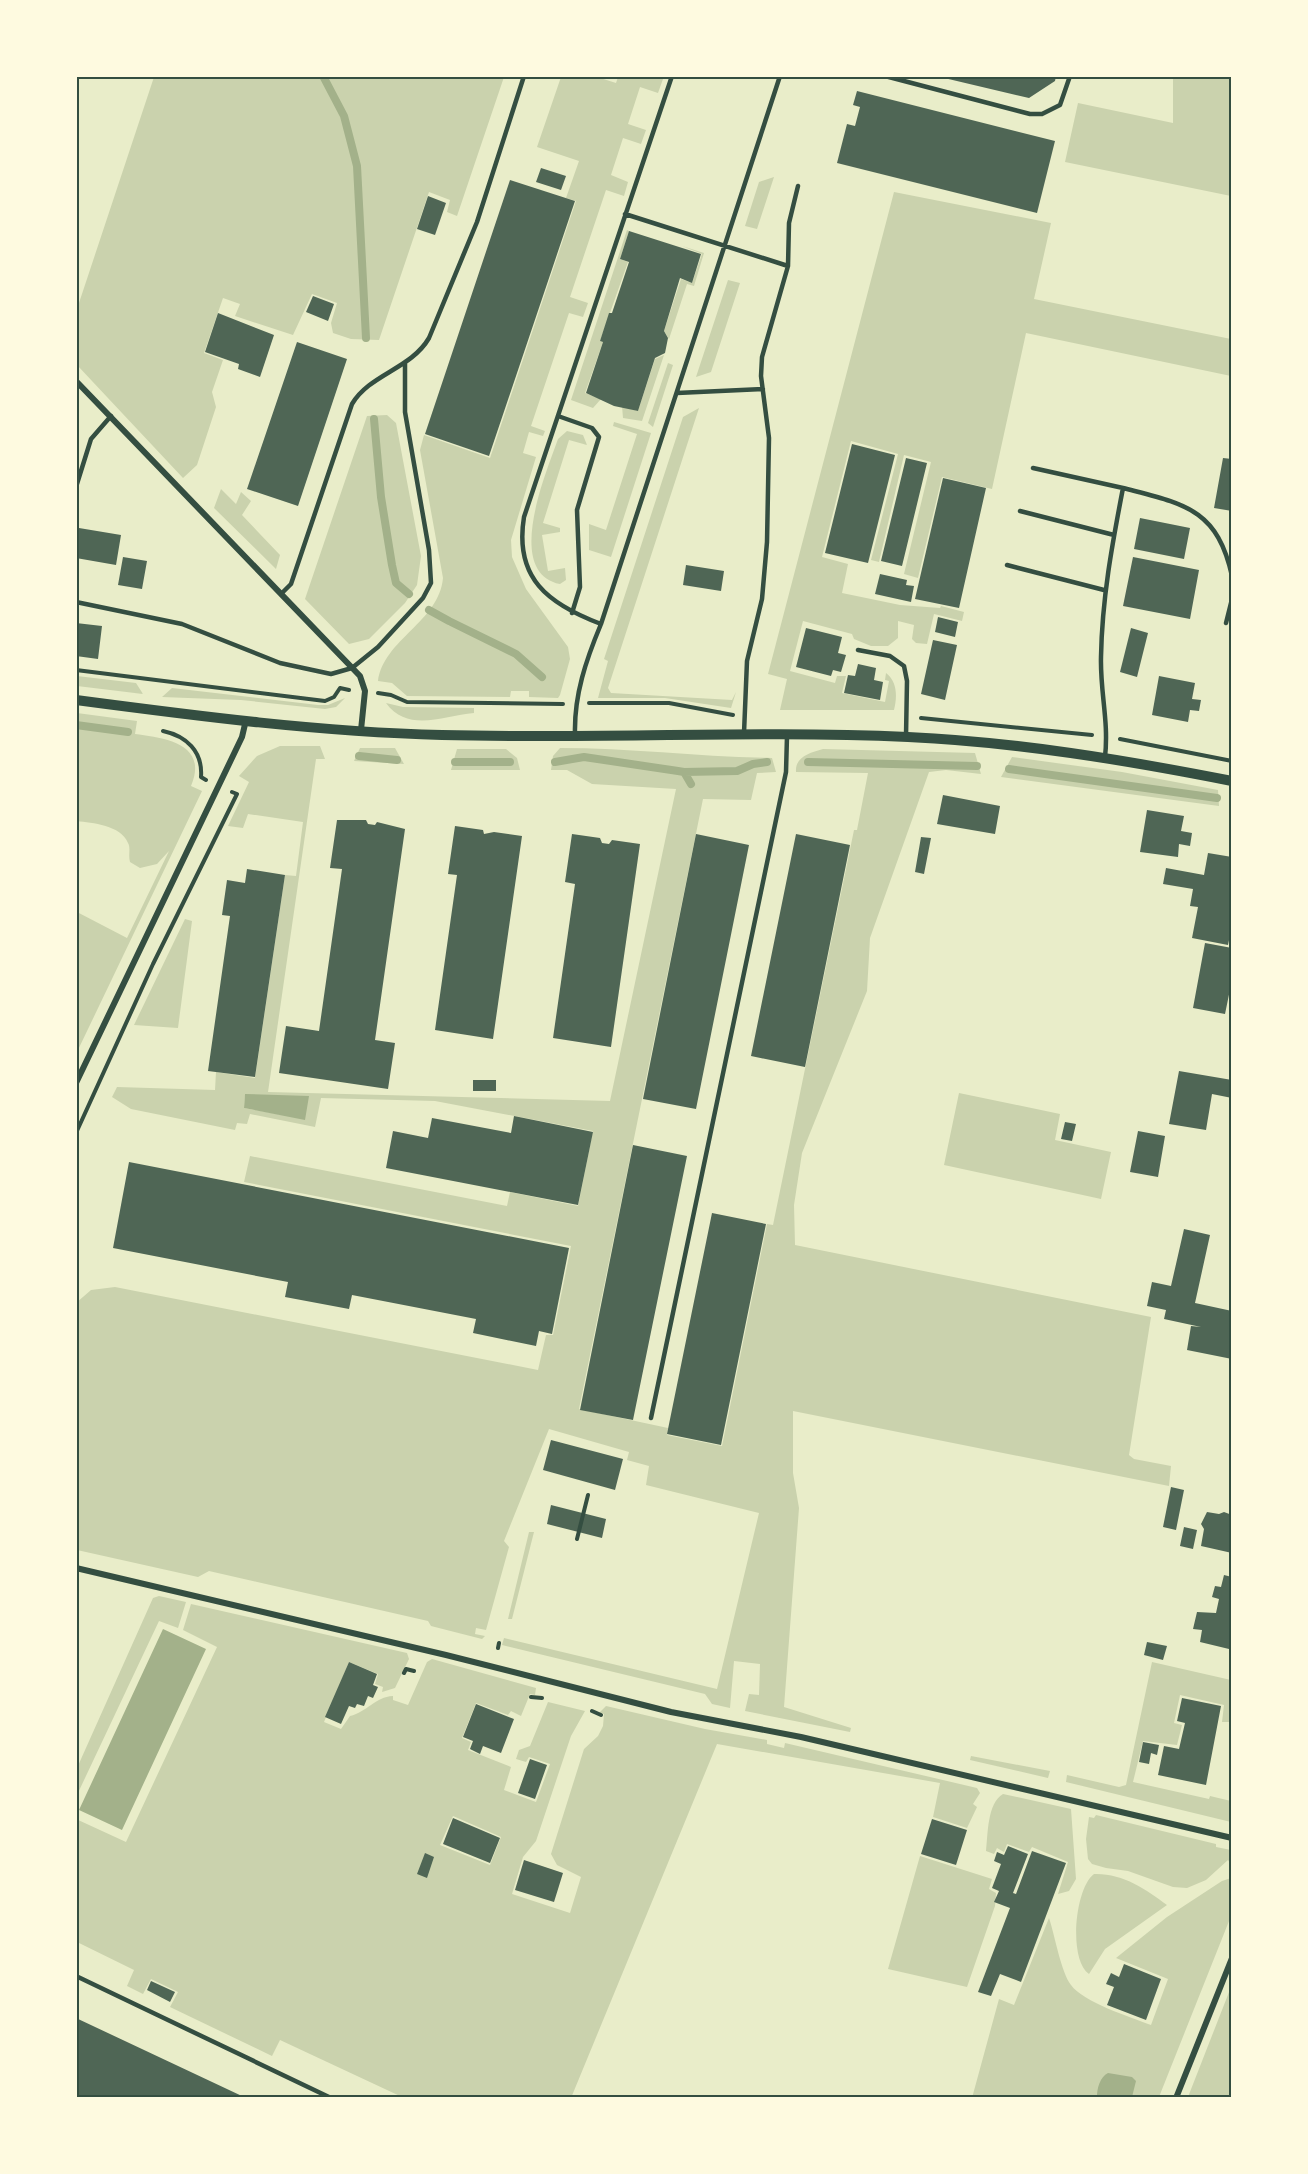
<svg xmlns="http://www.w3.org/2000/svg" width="1308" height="2174" viewBox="0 0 1308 2174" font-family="Lato,sans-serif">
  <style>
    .green { fill: #cad2ad; fill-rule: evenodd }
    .water { fill: #a3b18a }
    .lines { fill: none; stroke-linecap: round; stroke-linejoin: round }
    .stream { stroke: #a3b18a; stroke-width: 8 }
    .building { fill: #4f6655 }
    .path { stroke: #344e41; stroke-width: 4 }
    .service { stroke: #344e41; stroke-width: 4.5 }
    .minor { stroke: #344e41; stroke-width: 6 }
    .tertiary { stroke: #344e41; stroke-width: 10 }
    .neatline { fill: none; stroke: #344e41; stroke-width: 2 }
  </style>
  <rect width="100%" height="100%" fill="#e9edc9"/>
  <!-- green -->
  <path class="green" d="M1173 76 1231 77V196L1065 162 1078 103 1173 123Z
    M154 77H504L457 216 447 212 450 200 429 192 379 340 351 339 333 333 331 323 337 303 312 294 293 335 235 316 240 304 223 298 204 353 223 360 212 392 216 407 197 465 183 478 77 365V309Z
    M657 77 663 79 658 93 640 87 628 124 646 130 641 144 623 138 611 175 628 182 624 196 606 190 570 297 588 303 583 317 569 313 531 426 545 431 543 436 529 432 523 453 536 457 511 540 512 557 526 589 568 647 570 659 560 695 558 698 529 697V691H511L510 697 407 696 392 683 378 681C384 639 439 622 443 578L420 450 424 435 490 458 576 201 566 198 579 161 537 147 561 77H597L616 83 618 77Z
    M774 177 757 229 745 226 759 182Z
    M894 192 1051 223 1034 299 1231 339V376L1026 333 992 489 942 477 918 578 904 574 931 462 904 455 879 562 871 560 898 454 851 441 822 557 848 564 842 593 900 605 940 608 941 606 964 612 962 621 934 614 927 644 916 643 912 639 914 625 898 621V638L888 646H871L854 639 852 634 803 621 790 671 835 683 837 676H846L842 693 885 702 889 681 885 680 886 673C898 682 897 698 894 710H780L787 679 768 674Z
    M627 230 629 231 620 259 628 262 600 341 603 342 585 393 601 399 593 408 571 400Z
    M682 246 704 253 694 286 687 284 669 339 664 331 681 279 692 283 702 254Z
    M728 280 740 283 711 372 696 377Z
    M664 355 642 421 623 418 622 406 638 411 655 359Z
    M668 363 673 365 653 427 648 423Z
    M699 408 608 688 611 693 732 700 736 692 731 708 665 698H598L608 661 604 659 683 417Z
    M387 415 396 423 421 556 417 585 405 603 369 639 349 644 305 599 367 416Z
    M614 422 651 433 611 557 589 550V524L606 530 637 434 613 426Z
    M567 431 583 435 587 445 569 440 543 523 560 528V532L542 535 548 571 565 568 566 580 560 584C503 572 547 471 558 439Z
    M221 489 236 504 241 492 251 501 242 515 280 555 276 569 214 508Z
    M77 676 136 683 143 694 77 686Z
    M172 688 318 705H328L345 698 336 707 325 709 241 700 162 697Z
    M386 703 403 707 474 708V713C443 716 408 733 386 703Z
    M77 713 137 721 135 734C164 738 209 743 191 786L202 791 77 1052V912L127 938 169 851 157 864 140 868 130 862C128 855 131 848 128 843 121 825 92 823 77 821Z
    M280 746H320L325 759H316L268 1092 610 1101 676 789 592 784 567 770H551L553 756 560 748C631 748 701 757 772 758L776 772 757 773 751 800 703 799 579 1409 668 1428 667 1435 722 1446 767 1224 773 1225 854 830H857L868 773 796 772C795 757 809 753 823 749L975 753 981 774 946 770 929 772 870 938 867 991 802 1153 794 1205 795 1245 1151 1317 1129 1455 1134 1459 1171 1466 1169 1486 793 1411V1473L799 1508 784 1707 851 1728 850 1732 745 1711 749 1694 759 1695 760 1664 734 1661 730 1708 712 1704 705 1694 502 1645 504 1638 508 1639 717 1689 759 1513 646 1485 649 1466 627 1460 629 1452 549 1429 504 1541 509 1547 486 1630 476 1628 475 1634 485 1636 482 1639 431 1626 428 1621 209 1571 198 1577 77 1550 76 1303 91 1290 115 1287 538 1370 546 1335H553L571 1246 244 1182 250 1156 507 1206 510 1192 578 1206 593 1131 435 1101 321 1098 315 1127 250 1114 247 1124 237 1123 235 1130 131 1109 112 1097 117 1087 215 1090 216 1072 255 1078 285 875 296 876 303 822 248 814 243 828 228 826 249 782 239 776 257 756ZM245 1095 305 1119 244 1108Z
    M360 748H395L404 764 354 761Z
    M457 749H506L517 758 520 770H451Z
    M1012 757 1122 772 1218 790 1219 806 1001 777Z
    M185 919 192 921 178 1028 134 1025Z
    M959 1093 1060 1114 1055 1140 1111 1152 1101 1199 944 1165Z
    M529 1532H534L512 1619H508Z
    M159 1596 186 1602 178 1628 159 1621 77 1795V1768L153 1598Z
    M191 1604 407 1653 409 1659 395 1688 382 1692 383 1687 375 1684 378 1674 349 1662 324 1722 341 1729 350 1716C367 1712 375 1697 393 1696V1700L408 1705 427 1662 432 1659 536 1688 535 1695 530 1694 521 1716 511 1711 508 1715 476 1703 462 1738 471 1742 468 1750 511 1767 504 1790 536 1802 550 1764 529 1757 526 1762 516 1759 519 1750 530 1746 548 1702 585 1711 571 1736 536 1841 523 1857 512 1894 570 1913 581 1877 557 1865 551 1854 584 1749 598 1736 603 1726 604 1714 599 1713 606 1706 705 1729 767 1740V1744L784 1748 785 1743 977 1788 980 1793 973 1804 977 1807 967 1828 933 1817 940 1783 717 1744 571 2098 459 2095 402 2097 280 2040 272 2056 170 2007 178 1992 151 1979 143 1994 127 1986 134 1970 77 1942 76 1819 126 1842 217 1647 183 1630ZM453 1816 501 1837 490 1865 440 1845Z
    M1152 1662 1231 1680V1722H1222L1224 1705 1180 1695 1174 1723 1182 1725 1177 1745 1143 1741 1133 1782 1209 1799 1210 1796 1231 1801V1822L1066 1782 1067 1775 1119 1787 1126 1785Z
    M971 1756 1050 1771 1048 1778 970 1760Z
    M1003 1794 1071 1809 1076 1879 1069 1891 1058 1894 1068 1862 1032 1847 1029 1852 1007 1844 1004 1852 997 1848 994 1854 986 1851C988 1835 987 1803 1003 1794Z
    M1096 1815 1216 1844V1847L1231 1850V1865L1228 1860 1206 1880 1187 1888 1173 1887 1128 1871 1106 1868 1092 1864 1088 1859 1086 1839 1089 1817 1094 1818Z
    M920 1856 992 1879 989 1889 996 1893 995 1906 967 1987 888 1969Z
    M1094 1874C1122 1873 1146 1889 1167 1905L1105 1949 1089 1974C1068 1959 1075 1888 1094 1874Z
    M1231 1878V1916L1159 2097 972 2098 999 1999 1014 2005 1049 1918C1055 1936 1061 1972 1071 1985 1083 2002 1130 2017 1151 2025L1168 1979 1116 1958 1167 1917 1222 1881Z
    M1231 1987V2097H1188Z"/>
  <!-- water -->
  <path class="water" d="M245 1094 309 1096 305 1120 244 1108Z
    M163 1629 206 1649 122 1830 79 1810Z
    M1108 2073 1132 2077 1136 2081 1132 2097H1097C1097 2088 1100 2077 1108 2073Z"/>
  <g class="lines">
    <!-- stream -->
    <path class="stream" d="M323 76 344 116 357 166 366 338
      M374 419 381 497 392 565 396 583 409 594
      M429 610 449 621
      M451 622 516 654 542 677
      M76 725 128 732
      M359 756 397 760
      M455 762H510
      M555 762 584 757 678 771 684 772 691 784
      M808 762 977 766
      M1009 769 1217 798
      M684 772 737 771 753 764 767 762"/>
  </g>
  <!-- building -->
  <path class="building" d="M1056 76 1055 81 1029 98 940 77Z
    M857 91 1055 141 1037 213 837 163 847 124 855 126 860 107 853 105Z
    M541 168 566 176 561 190 536 182Z
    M510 180 575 201 489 456 425 434Z
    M428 196 446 203 435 235 417 229Z
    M629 231 701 254 692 283 680 278 664 331 668 338 665 353 655 358 638 411 614 406 586 393 603 342 600 341 609 313H612L629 262 620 259Z
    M313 296 334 304 328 321 306 312Z
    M218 313 274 335 260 377 238 369 239 364 205 352Z
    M297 342 347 359 298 506 247 489Z
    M852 444 895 455 868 563 825 553Z
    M906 458 927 463 902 566 881 561Z
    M1223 458 1232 459V511L1214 508Z
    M943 478 986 488 959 608 915 599Z
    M1140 518 1190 528 1184 559 1134 549Z
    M79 528 121 535 116 565 76 558Z
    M123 557 147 561 142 589 118 585Z
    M1133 557 1199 570 1190 619 1123 606Z
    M686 565 724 571 721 591 683 585Z
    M880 574 907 580 906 585 914 586 911 602 875 594Z
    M938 617 958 622 955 637 935 632Z
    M76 623 102 626 98 659 76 656Z
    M806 628 842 637 838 653 846 655 841 672 833 670 831 676 796 667Z
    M1131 628 1148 633 1137 677 1120 672Z
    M933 640 957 645 945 700 921 694Z
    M858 664 876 668 874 680 883 682 880 700 844 693 848 675 855 676Z
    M1159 676 1195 683 1192 699 1201 700 1199 711 1190 710 1188 722 1152 715Z
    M943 795 1000 806 995 834 937 824Z
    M1147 810 1184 816 1181 831 1192 833 1190 846 1179 844 1178 857 1140 852Z
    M337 820H366L368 824 375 825 377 822 405 829 375 1040 395 1043 388 1089 279 1073 286 1026 319 1031 342 869 330 868Z
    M455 826 483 830 484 834 494 832 522 836 493 1039 435 1030 457 875 448 874Z
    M572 834 600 838 602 843 609 844 612 840 640 844 611 1047 553 1038 575 884 565 882Z
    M696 834 749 845 696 1109 643 1099Z
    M796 834 850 845 805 1067 751 1056Z
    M921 837 931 838 924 874 915 872Z
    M1208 853 1232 857V926L1228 945 1192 938 1198 907 1190 906 1193 889 1163 884 1166 868 1204 875Z
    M247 869 285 875 255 1077 208 1071 230 916 222 915 227 880 245 883Z
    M1205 943 1232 948V980L1225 1014 1193 1008Z
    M1179 1071 1232 1080V1098L1212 1094 1206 1130 1169 1124Z
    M473 1080H496V1091H473Z
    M514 1116 593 1132 578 1205 386 1168 393 1131 428 1138 432 1118 511 1133Z
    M1065 1122 1076 1124 1072 1141 1061 1139Z
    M1138 1131 1165 1136 1158 1177 1130 1172Z
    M633 1145 687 1156 633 1420 580 1410Z
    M129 1162 569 1248 552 1334 539 1331 536 1346 473 1333 476 1319 352 1295 349 1309 285 1297 288 1282 113 1248Z
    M712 1213 766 1224 721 1445 667 1434Z
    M1184 1229 1210 1235 1195 1303 1232 1311V1359L1187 1350 1191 1326 1201 1327 1164 1319 1166 1310 1147 1306 1152 1282 1171 1286Z
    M551 1440 623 1459 615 1490 543 1470Z
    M1171 1487 1184 1490 1176 1530 1163 1527Z
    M551 1505 606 1519 602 1538 547 1524Z
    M1207 1512 1219 1514 1224 1512 1232 1515V1553L1201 1546 1204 1529 1201 1524Z
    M1184 1527 1197 1530 1193 1549 1180 1546Z
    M1224 1575 1232 1577V1641L1229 1649 1200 1642 1202 1630 1193 1629 1197 1612 1216 1613 1219 1599 1212 1597 1215 1586 1221 1587Z
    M1147 1642 1167 1646 1163 1660 1144 1655Z
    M349 1662 377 1674 373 1685 378 1687 373 1698 368 1696 364 1706 357 1704 355 1708 349 1706 341 1724 325 1717Z
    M1182 1698 1221 1706 1206 1785 1158 1775 1164 1746 1179 1749 1185 1723 1177 1721Z
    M476 1704 514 1719 501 1753 483 1746 480 1754 470 1749 473 1741 463 1737Z
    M1143 1742 1159 1745 1157 1755 1151 1753 1149 1764 1139 1762Z
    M530 1759 547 1765 535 1799 518 1793Z
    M453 1818 500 1838 490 1863 443 1844Z
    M932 1819 967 1830 956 1865 921 1854Z
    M1008 1846 1028 1854 1013 1893 1016 1894 1032 1851 1066 1863 1021 1982 1000 1974 991 1996 978 1992 1010 1908 994 1902 999 1891 992 1888 1001 1864 994 1861 997 1852 1004 1855Z
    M425 1853 434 1857 427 1878 417 1874Z
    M524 1860 563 1873 554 1902 515 1890Z
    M1124 1964 1161 1979 1146 2020 1107 2005 1114 1987 1106 1984 1111 1973 1119 1977Z
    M151 1981 175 1992 170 2002 147 1990Z
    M76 2018 244 2097H76Z"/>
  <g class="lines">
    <!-- path -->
    <path class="path" d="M76 670 325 701 334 697 340 688 349 690
      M378 693 391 695 407 702 563 704
      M589 703H669L733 715
      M921 718 1092 735
      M163 731C186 736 203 751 201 777L206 780
      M1120 739 1232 761
      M76 1133 153 964 237 794 232 792
      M577 1539 588 1495
      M498 1648 499 1643
      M404 1673 406 1669 414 1671
      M531 1697 542 1698
      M592 1711 601 1715"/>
    <!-- service -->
    <path class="service" d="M885 76 1030 114H1042L1060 105 1070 76
      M625 214 788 266
      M677 393 763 389
      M558 416 592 428 599 437 577 510 580 587 572 613
      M1033 468 1123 488C1112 545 1102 599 1101 657 1100 692 1109 721 1105 757
      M76 487 91 439 111 416
      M1123 488C1184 504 1217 508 1232 576
      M1020 511 1114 535
      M1007 565 1104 590
      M281 594 291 584 352 404C370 374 411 369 429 338L477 222 524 76
      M76 602 182 624 280 663 331 674 352 668 378 647 423 598 431 583 429 550 405 412V363
      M1226 623 1232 599
      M601 624C548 604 514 578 524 517L672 76
      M858 650 890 656 904 666 907 681 906 736
      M744 733 747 661 762 599 767 542 769 438 761 376 762 357 788 266 789 223 798 186
      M575 734C574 695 586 660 601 624L780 76
      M651 1418 786 772 787 736
      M76 1976 331 2098"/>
    <!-- minor -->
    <path class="minor" d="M76 381 360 676 365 691 361 730
      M76 1083 242 737 246 720
      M76 1568 446 1655 671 1712 801 1737 1232 1838
      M1176 2098 1232 1958"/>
    <!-- tertiary -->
    <path class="tertiary" d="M76 700C197 716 320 732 442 735 597 739 753 730 908 737 1017 742 1125 760 1232 781"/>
  </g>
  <!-- border -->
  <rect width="1308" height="2174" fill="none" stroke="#fefae0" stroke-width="156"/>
  <rect x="78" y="78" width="1152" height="2018" class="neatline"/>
</svg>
